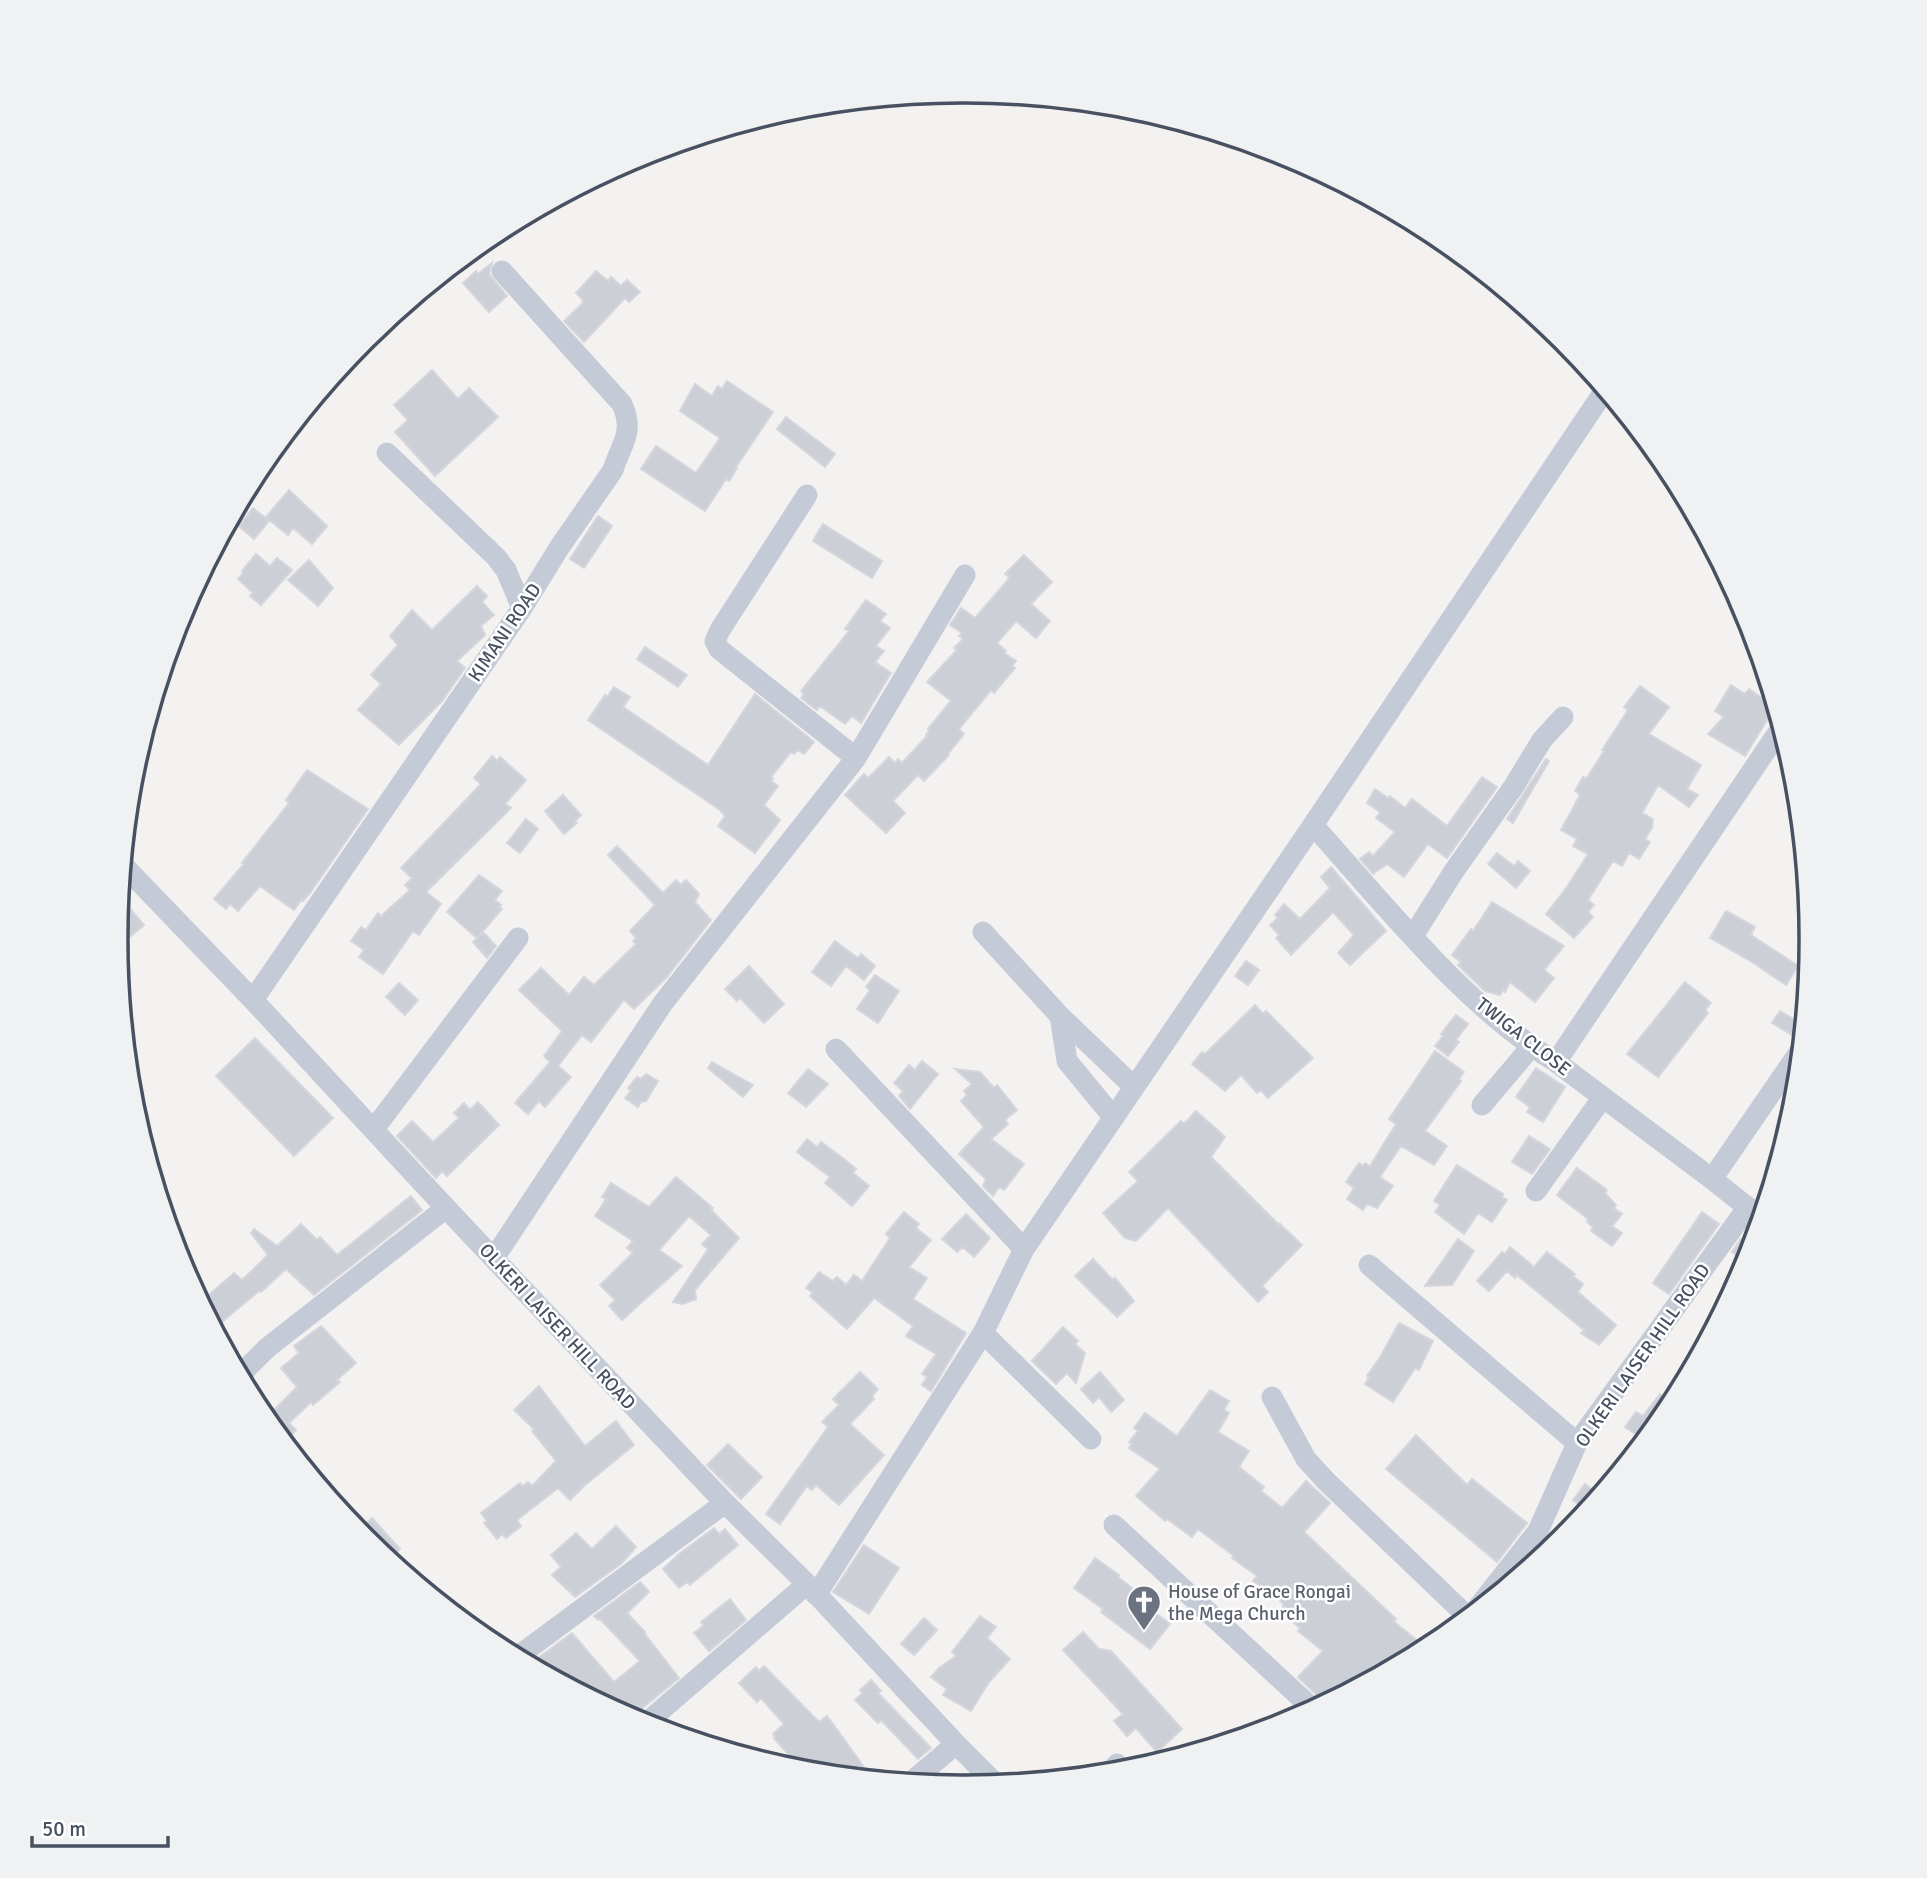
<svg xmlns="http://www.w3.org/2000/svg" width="1927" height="1878" viewBox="0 0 1927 1878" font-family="Signika,sans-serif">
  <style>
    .building { fill: #cdcfd7; stroke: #d5d6dd; stroke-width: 2 }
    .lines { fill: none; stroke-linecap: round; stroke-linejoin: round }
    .minor { stroke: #c4cbd7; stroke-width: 21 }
    .labels { text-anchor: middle; stroke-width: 5; stroke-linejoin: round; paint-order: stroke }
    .street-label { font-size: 19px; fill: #475161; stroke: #fff }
    .worship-label { font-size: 19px; fill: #5b616d; stroke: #fff; text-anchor: start }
    .rim { fill: none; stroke: #475161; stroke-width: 3.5 }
  </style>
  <rect width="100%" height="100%" fill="#f4f1f1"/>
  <!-- building -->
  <path class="building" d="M492 263 489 274 507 296 489 312 463 283 476 271 478 274Z
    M596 271 608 281 611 277 621 286 627 280 640 292 629 302 625 298 584 342 564 321 582 304 583 300 576 293Z
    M432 370 458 399 469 388 498 417 435 476 395 432 408 420 394 405Z
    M727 381 773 412 736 467 737 468 729 481 726 479 705 511 641 469 656 446 696 473 720 438 680 411 695 384 712 396 718 386 722 389Z
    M786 417 835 454 825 467 777 429Z
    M289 490 327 526 312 544 293 528 288 535 266 517Z
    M253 508 269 521 254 539 239 526Z
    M598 516 612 526 584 568 570 559Z
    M823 524 882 561 872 578 813 541Z
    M256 554 270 566 277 558 292 570 261 605 250 596 253 593 238 579 243 573 242 571Z
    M1024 555 1052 582 1031 604 1050 621 1036 638 1016 621 997 643 1006 651 1004 653 1016 661 1012 666 1015 668 994 693 991 690 959 729 964 734 948 754 949 755 924 781 918 775 893 801 905 813 886 833 845 795 864 774 868 778 889 757 895 763 898 759 902 763 927 736 926 735 929 731 928 729 951 701 927 682 957 650 954 648 963 639 959 636 962 633 950 625 961 608 975 618 1007 581 1009 577 1005 574Z
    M309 560 333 588 318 606 288 580Z
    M477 586 487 596 482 602 494 615 481 626 485 635 457 661 465 668 442 701 399 745 358 710 381 684 371 675 398 645 390 636 412 610 432 630Z
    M866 600 886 614 880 621 890 628 876 646 884 651 875 662 891 673 861 723 852 716 845 724 820 706 817 710 801 698 804 694 801 691 849 631 845 629Z
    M645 647 687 675 678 687 637 659Z
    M1731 685 1745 694 1749 689 1775 707 1745 756 1708 734 1724 717 1715 711Z
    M1640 686 1669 707 1649 734 1701 765 1687 789 1698 795 1689 807 1658 785 1642 813 1653 819 1652 828 1645 839 1650 842 1639 859 1629 853 1622 866 1613 861 1588 900 1594 905 1588 912 1593 917 1574 938 1546 914 1567 887 1588 854 1573 846 1577 839 1561 830 1580 795 1575 791 1583 777 1586 779 1604 751 1602 750 1628 710 1624 707Z
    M614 687 630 697 623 707 708 765 755 694 814 742 804 754 798 750 794 754 791 752 771 777 773 778 771 781 778 786 764 805 780 820 755 853 718 826 725 816 720 810 588 720 605 695 607 697Z
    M492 756 497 761 500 757 526 780 505 804 511 808 426 892 441 904 419 935 413 931 383 974 359 957 364 950 351 941 361 927 366 930 378 913 381 916 410 890 405 885 412 878 401 868 481 784 474 778Z
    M1546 759 1549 761 1513 823 1507 819Z
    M307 770 368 809 310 893 303 901 302 899 294 910 260 886 238 911 230 904 226 909 214 899 244 864 242 863 289 803 286 800Z
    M1482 777 1497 787 1447 858 1428 844 1404 877 1387 864 1373 874 1360 859 1369 852 1373 856 1395 832 1376 818 1380 812 1367 803 1375 789 1388 798 1390 796 1405 808 1412 799 1447 826Z
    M563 795 581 815 575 821 577 823 564 834 545 811Z
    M526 819 538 829 520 853 507 843Z
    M617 846 663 893 676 880 681 885 686 880 699 894 695 902 711 920 666 978 634 1009 624 1000 591 1042 582 1035 558 1066 571 1077 545 1107 539 1101 528 1114 515 1103 550 1062 544 1056 562 1031 519 990 541 968 569 995 584 977 594 985 636 944 633 941 636 938 630 931 655 905 608 855Z
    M1497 853 1514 866 1518 861 1530 871 1516 888 1488 864Z
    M1331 867 1386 931 1350 965 1338 953 1354 935 1333 912 1291 955 1276 938 1279 935 1270 925 1278 918 1275 915 1284 904 1300 919 1330 888 1321 877Z
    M479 875 502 891 495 900 501 905 499 907 502 909 477 938 447 912Z
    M1492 902 1564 946 1544 970 1554 978 1535 1002 1510 982 1505 992 1503 990 1500 995 1485 991 1458 965 1461 962 1452 955 1471 929 1473 931Z
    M127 905 144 925 116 948 118 912Z
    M1726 911 1755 927 1751 935 1798 966 1786 985 1752 962 1710 938Z
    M483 932 496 946 487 958 473 942Z
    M835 941 858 958 861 954 875 966 864 980 846 966 831 986 812 972Z
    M1246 961 1259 970 1248 985 1235 976Z
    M749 966 784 1004 764 1023 740 998 737 1001 725 989Z
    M875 975 899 991 878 1023 857 1009 870 990 866 987Z
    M1685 982 1711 1003 1705 1010 1708 1013 1658 1077 1627 1054Z
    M399 983 418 1000 405 1015 386 997Z
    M1255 1005 1263 1014 1266 1011 1313 1058 1268 1098 1261 1090 1257 1093 1241 1075 1225 1091 1192 1064 1202 1052 1205 1054Z
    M1780 1011 1803 1025 1797 1038 1772 1023Z
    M1456 1015 1468 1024 1456 1040 1459 1042 1448 1056 1435 1046 1443 1036 1441 1034Z
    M255 1038 333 1118 294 1156 216 1076Z
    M1435 1051 1464 1072 1459 1079 1461 1081 1425 1131 1447 1146 1434 1165 1401 1146 1380 1177 1393 1186 1377 1208 1367 1204 1363 1210 1347 1199 1354 1188 1346 1182 1359 1163 1363 1166 1365 1163 1370 1166 1396 1124 1389 1119Z
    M922 1061 938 1074 910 1109 899 1096 903 1091 894 1083 909 1065 915 1070Z
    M712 1062 753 1085 743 1097 708 1068Z
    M1536 1068 1565 1087 1543 1122 1527 1112 1530 1107 1516 1097Z
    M808 1069 828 1084 806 1107 788 1093Z
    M955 1069 980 1072 994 1088 997 1085 1017 1110 1005 1120 1008 1124 991 1139 1024 1164 1004 1190 999 1187 993 1196 983 1186 986 1179 959 1154 984 1127 961 1101 967 1095 964 1091 972 1084Z
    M646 1074 658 1081 646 1101 641 1102 638 1107 625 1098 631 1091 628 1088 637 1077 641 1079Z
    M478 1102 499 1125 447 1176 442 1171 436 1178 397 1136 412 1121 433 1142 459 1118 454 1113 464 1103 470 1110Z
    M1196 1111 1225 1137 1211 1157 1279 1225 1280 1224 1302 1245 1262 1286 1268 1292 1258 1302 1168 1208 1136 1241 1125 1238 1103 1213 1138 1181 1129 1172 1181 1121 1184 1124Z
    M1529 1136 1550 1149 1532 1174 1512 1162Z
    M807 1139 817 1147 821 1142 844 1159 856 1169 853 1173 869 1186 852 1206 825 1183 830 1177 797 1152Z
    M1457 1165 1503 1194 1502 1197 1507 1200 1492 1222 1478 1213 1464 1234 1435 1212 1440 1205 1434 1201Z
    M1577 1168 1607 1190 1605 1193 1616 1205 1614 1208 1622 1214 1612 1226 1622 1233 1612 1246 1591 1231 1593 1227 1587 1222 1588 1219 1557 1195Z
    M676 1177 713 1208 711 1210 739 1238 695 1290 696 1299 683 1304 673 1302 708 1249 702 1244 711 1235 689 1216 659 1250 682 1266 622 1320 609 1306 615 1300 600 1285 633 1253 627 1248 633 1241 595 1216 606 1199 602 1197 611 1183 649 1207Z
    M411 1196 422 1210 314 1295 286 1269 261 1292 259 1291 215 1328 201 1302 234 1273 242 1280 268 1255 251 1233 254 1229 277 1246 301 1224 317 1240 320 1237 337 1255Z
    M904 1212 919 1224 916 1228 931 1240 909 1267 927 1278 913 1299 966 1333 931 1391 922 1385 927 1377 922 1374 936 1354 906 1336 913 1326 874 1298 847 1329 810 1296 813 1293 806 1288 819 1272 833 1281 837 1277 846 1285 854 1275 862 1281 890 1238 886 1234Z
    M1702 1212 1719 1224 1669 1294 1653 1283Z
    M966 1214 990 1238 974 1257 963 1247 957 1252 942 1239Z
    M1458 1239 1474 1251 1452 1285 1425 1286Z
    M1741 1239 1752 1247 1747 1263 1732 1252Z
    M1510 1247 1534 1267 1547 1252 1575 1274 1573 1276 1583 1284 1578 1292 1616 1325 1599 1345 1581 1333 1584 1330 1517 1275 1515 1278 1507 1271 1489 1291 1477 1281 1502 1252 1505 1254Z
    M1093 1259 1113 1280 1115 1278 1134 1301 1117 1317 1075 1276Z
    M1399 1323 1433 1341 1419 1370 1415 1368 1393 1402 1365 1384 1369 1377 1367 1376 1379 1359Z
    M321 1326 356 1363 337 1380 340 1382 313 1405 311 1402 289 1423 296 1430 285 1443 265 1419 297 1387 281 1368 299 1353 294 1346Z
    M1063 1327 1078 1341 1075 1344 1085 1353 1076 1383 1067 1373 1056 1384 1032 1361Z
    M860 1372 878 1389 872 1396 874 1399 850 1424 884 1455 839 1505 816 1485 812 1490 807 1486 780 1524 766 1514 828 1427 822 1422 839 1405 833 1399Z
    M1100 1372 1124 1400 1111 1412 1099 1397 1093 1403 1081 1389Z
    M539 1386 585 1446 616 1421 634 1445 585 1485 570 1500 558 1488 517 1520 521 1526 506 1538 502 1534 497 1539 484 1523 487 1521 481 1513 520 1483 523 1486 528 1482 532 1486 556 1461 532 1431 534 1429 514 1410Z
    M1210 1390 1229 1401 1224 1410 1229 1413 1218 1432 1249 1451 1239 1467 1264 1487 1261 1491 1282 1508 1306 1481 1330 1503 1304 1532 1396 1619 1393 1621 1423 1645 1414 1655 1325 1703 1298 1677 1323 1651 1298 1631 1300 1628 1280 1611 1284 1605 1278 1598 1253 1581 1257 1576 1232 1558 1234 1556 1198 1529 1192 1537 1167 1519 1165 1521 1136 1496 1160 1469 1129 1448 1132 1444 1129 1442 1138 1431 1134 1428 1145 1413 1177 1436Z
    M1660 1394 1672 1404 1644 1440 1625 1427 1636 1412 1643 1416Z
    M1416 1435 1467 1485 1472 1479 1527 1523 1497 1562 1386 1469Z
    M728 1444 762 1477 741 1499 707 1465Z
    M1585 1484 1599 1495 1586 1510 1573 1500Z
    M372 1518 400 1549 389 1559 358 1531Z
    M616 1526 636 1547 622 1563 575 1597 552 1575 561 1567 551 1555 576 1533 592 1549Z
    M714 1528 719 1534 725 1529 738 1545 690 1585 687 1582 679 1588 663 1569 679 1554Z
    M864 1545 899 1568 869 1614 833 1592Z
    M1095 1558 1119 1575 1118 1577 1142 1596 1138 1600 1170 1624 1150 1649 1101 1612 1103 1609 1074 1588Z
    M640 1582 649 1592 627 1613 645 1632 644 1633 679 1678 630 1718 530 1664 572 1633 614 1682 640 1661 600 1619 598 1620 594 1616Z
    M730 1599 746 1620 709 1651 694 1633 704 1625 701 1622Z
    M980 1616 996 1627 987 1638 1010 1659 989 1682 971 1711 943 1695 947 1689 931 1677 939 1668 956 1656 952 1652Z
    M924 1618 937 1630 914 1655 901 1644Z
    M1083 1632 1099 1649 1111 1651 1182 1729 1157 1752 1136 1728 1127 1736 1114 1721 1123 1714 1063 1650Z
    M764 1666 819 1722 827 1716 872 1778 808 1772 796 1758 793 1760 774 1738 775 1737 773 1734 784 1724 761 1698 757 1702 739 1683 756 1667 759 1671Z
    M871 1680 881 1691 878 1693 931 1748 918 1759 881 1720 878 1723 855 1700 863 1693 860 1690Z"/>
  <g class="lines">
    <!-- minor -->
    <path class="minor" d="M387 453 496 557 506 570 522 608
      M807 495 720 630 715 641 719 649 856 758
      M1313 825C1384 904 1465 1007 1556 1062L1712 1179 1761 1218
      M123 865 253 1000 446 1208 725 1503 807 1584 956 1744 996 1784
      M983 932 1060 1016 1067 1061 1114 1118
      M1413 936 1454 871 1514 786 1542 740 1563 717
      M253 1000 522 608 559 548 613 470C621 444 635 433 622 404L502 271
      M1060 1016 1134 1087
      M836 1049 1024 1249
      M1556 1062 1781 728
      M1482 1105 1531 1047
      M374 1129 518 938
      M1712 1179 1800 1051
      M1536 1191 1603 1097
      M494 1258 663 1003 856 758 965 575
      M1369 1265 1577 1443
      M983 1333 1091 1439
      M240 1375 267 1348 446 1208
      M1272 1397 1306 1459 1326 1481 1468 1617
      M1114 1525 1313 1709
      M816 1595 983 1333 1024 1249 1313 825 1605 390
      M1475 1611 1538 1531 1577 1443 1748 1207
      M517 1657 725 1503
      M645 1724 807 1584
      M1110 1773 1117 1764
      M911 1782 956 1744"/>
  </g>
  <!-- icons -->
  <defs>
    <g id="church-pin" transform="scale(1.75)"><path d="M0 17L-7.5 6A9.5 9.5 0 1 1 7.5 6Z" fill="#6b7280" stroke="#fff"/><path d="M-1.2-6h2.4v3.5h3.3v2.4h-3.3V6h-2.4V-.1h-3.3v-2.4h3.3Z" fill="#fff"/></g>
  </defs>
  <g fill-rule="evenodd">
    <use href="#church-pin" x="1144" y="1602"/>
  </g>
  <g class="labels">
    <!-- street labels -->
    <g class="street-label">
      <text transform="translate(504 632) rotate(-56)" y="7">KIMANI ROAD</text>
      <text transform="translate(1524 1036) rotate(38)" y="7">TWIGA CLOSE</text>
      <text transform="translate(558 1326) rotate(47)" y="7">OLKERI LAISER HILL ROAD</text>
      <text transform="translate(1642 1355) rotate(-55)" y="7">OLKERI LAISER HILL ROAD</text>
    </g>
    <!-- worship labels -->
    <g class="worship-label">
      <text x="1168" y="1598">House of Grace Rongai<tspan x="1168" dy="22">the Mega Church</tspan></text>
    </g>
  </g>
  <!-- crop -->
  <path d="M0 0H1927V1878H0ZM963 103H964A835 835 0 0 1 1799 938V940A835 835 0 0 1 964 1775H963A835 835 0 0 1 128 940V938A835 835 0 0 1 963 103Z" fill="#f0f1f2" fill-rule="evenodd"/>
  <path class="rim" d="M963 103H964A835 835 0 0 1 1799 938V940A835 835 0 0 1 964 1775H963A835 835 0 0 1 128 940V938A835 835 0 0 1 963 103Z"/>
  <!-- scale -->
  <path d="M32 1836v10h136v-10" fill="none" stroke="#475161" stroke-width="3.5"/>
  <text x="42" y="1836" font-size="21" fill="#475161" stroke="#ffffff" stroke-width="5" paint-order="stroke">50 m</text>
</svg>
